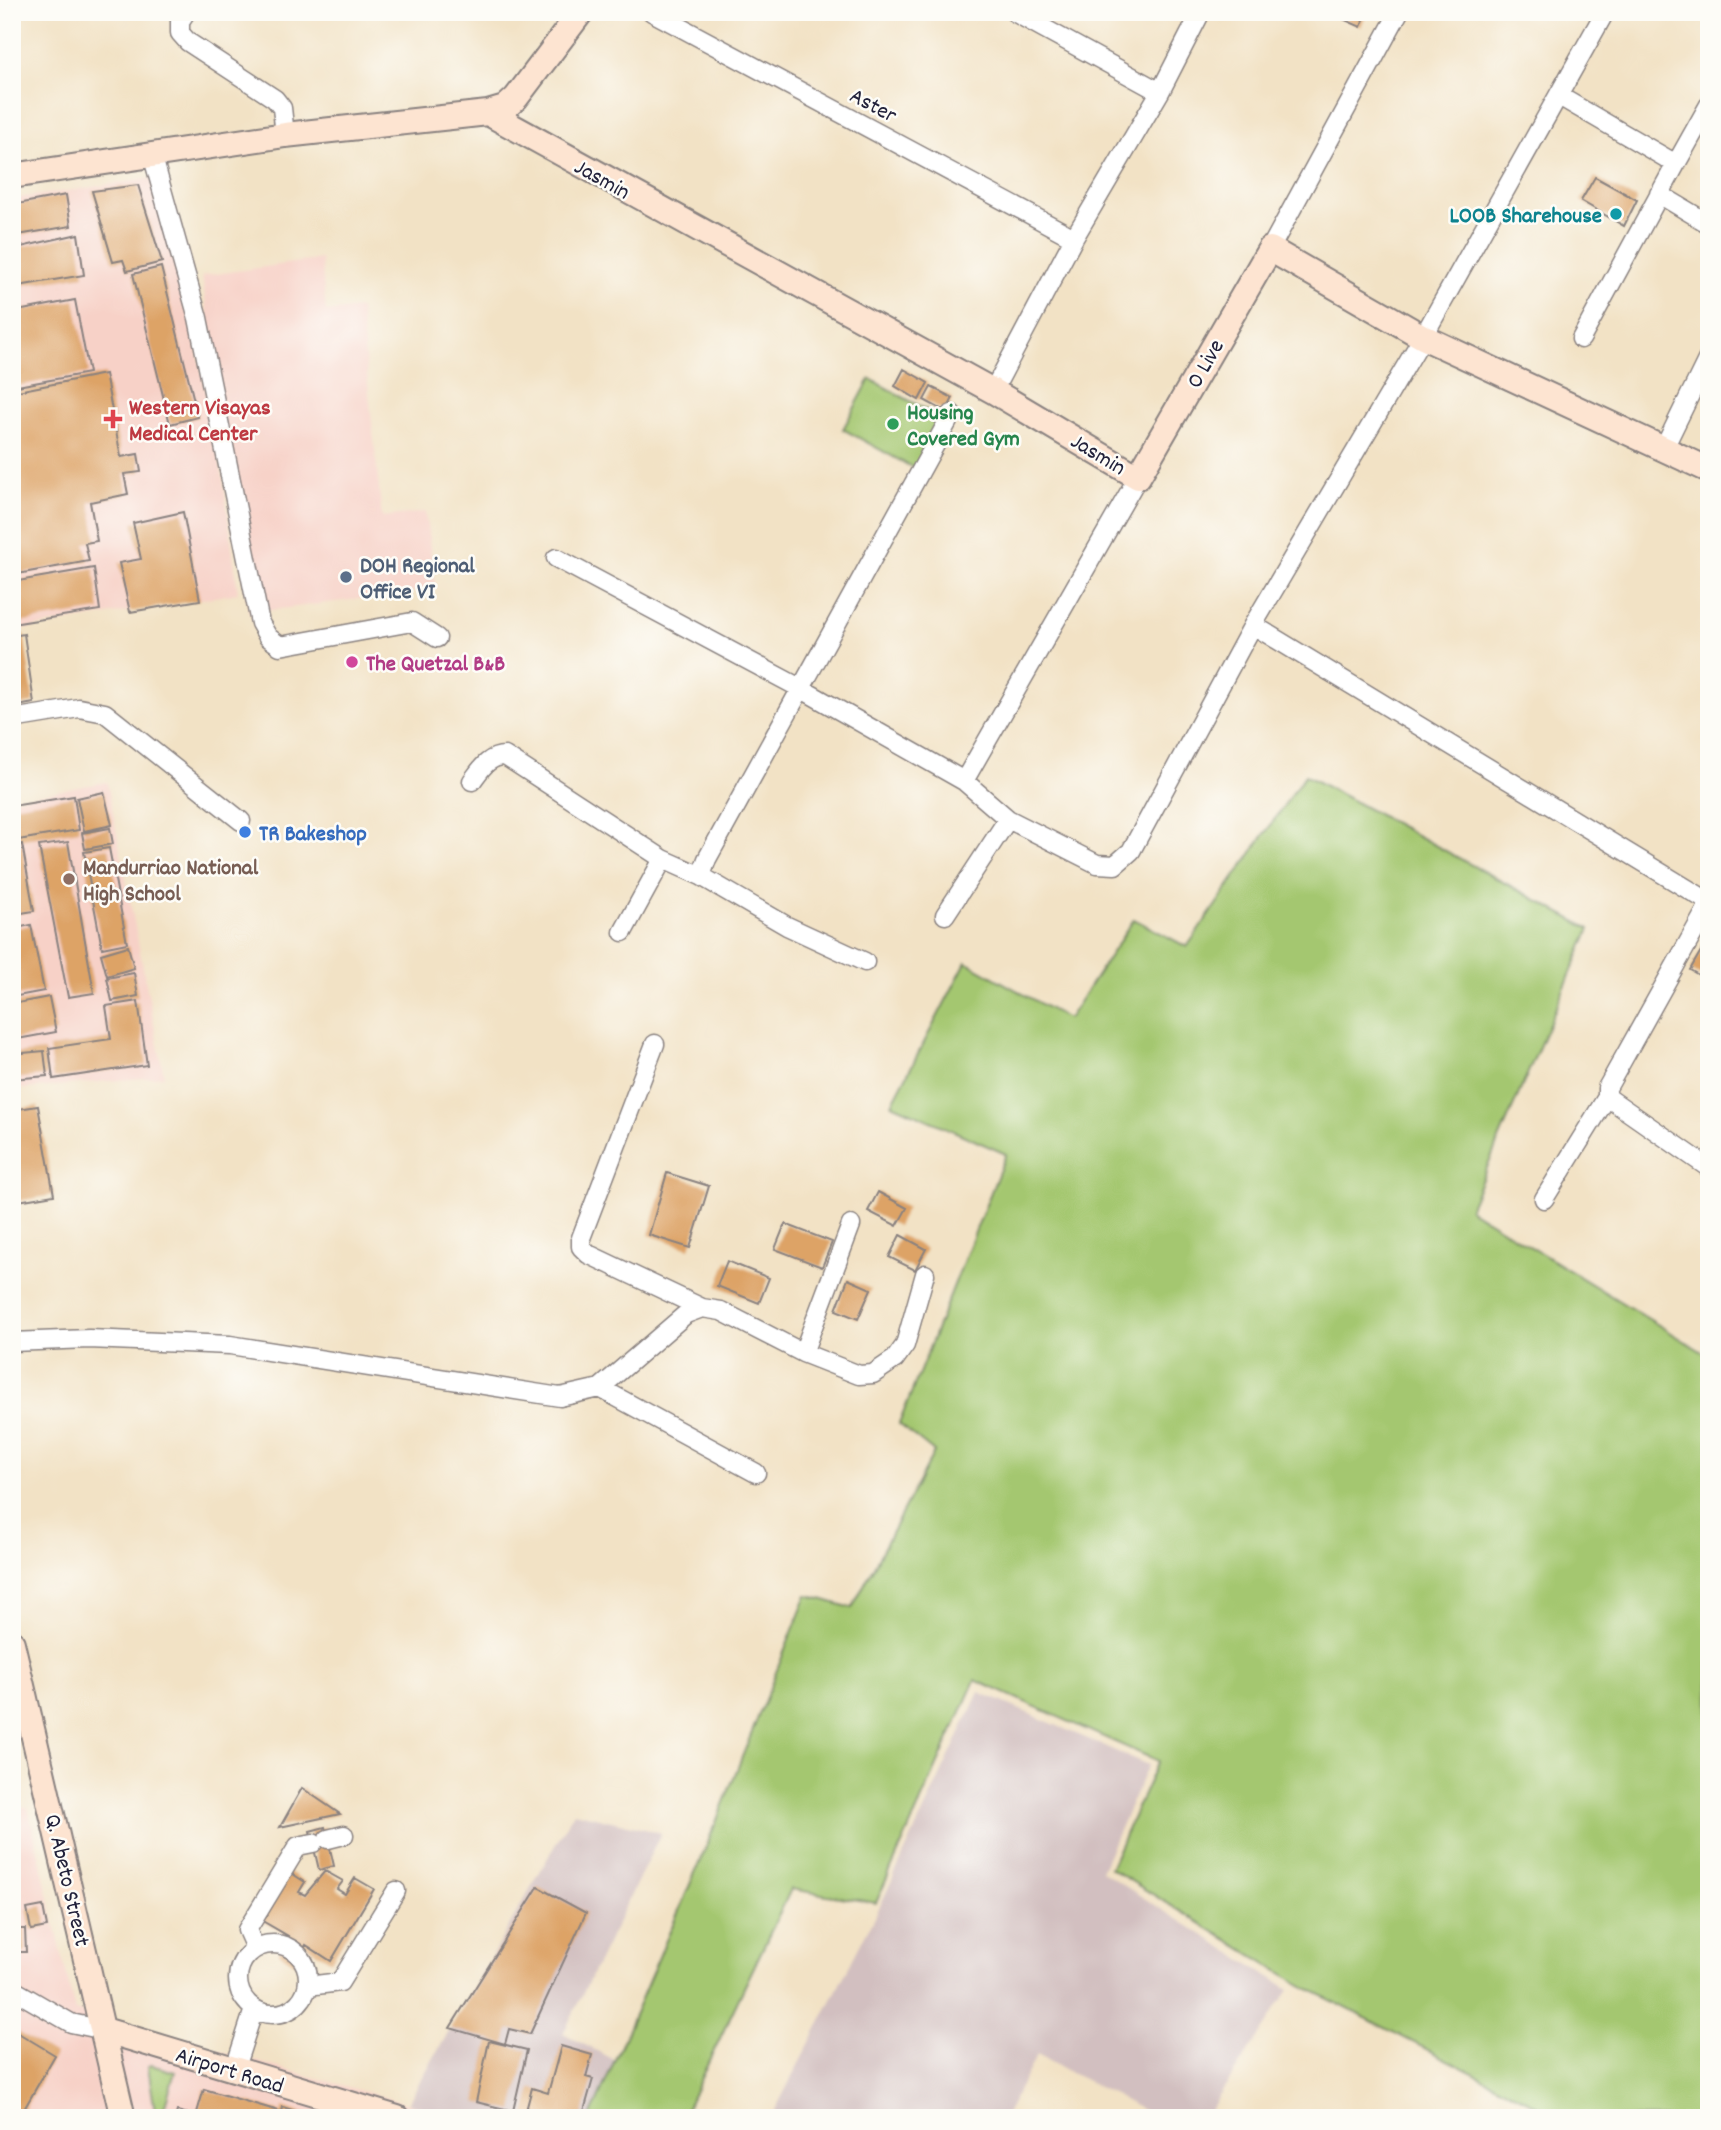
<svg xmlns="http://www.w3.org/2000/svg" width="1721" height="2130" viewBox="0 0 1721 2130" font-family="Dekko,sans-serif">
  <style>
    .built { fill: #f7d1c7 }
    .industrial { fill: #d2bfc0 }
    .green { fill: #a4c770; stroke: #637456; stroke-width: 2 }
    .building { fill: #dda366 }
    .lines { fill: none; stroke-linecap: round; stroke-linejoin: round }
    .street-casing { stroke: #8a8280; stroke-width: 21 }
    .secondary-casing { stroke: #8a8280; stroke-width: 28 }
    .street { stroke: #fff; stroke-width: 18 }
    .secondary { stroke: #fde4d1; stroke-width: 24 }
    .culture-dot { fill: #0f9aa8; stroke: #fdfcf7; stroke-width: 2.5 }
    .health-dot { fill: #e0444e; stroke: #fdfcf7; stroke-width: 2.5 }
    .leisure-dot { fill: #2e9e5b; stroke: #fdfcf7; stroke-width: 2.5 }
    .service-dot { fill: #5c6f8a; stroke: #fdfcf7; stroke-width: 2.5 }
    .hotel-dot { fill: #d1479c; stroke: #fdfcf7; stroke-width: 2.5 }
    .shop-dot { fill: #3f7fe0; stroke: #fdfcf7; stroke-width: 2.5 }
    .education-dot { fill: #8d6e63; stroke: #fdfcf7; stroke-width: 2.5 }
    .labels { text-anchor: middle; stroke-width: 5; stroke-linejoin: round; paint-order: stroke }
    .street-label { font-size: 23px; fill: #22223b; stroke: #fdfcf7 }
    .culture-label { font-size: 23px; font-weight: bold; fill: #0d838f; stroke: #fdfcf7; text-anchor: end }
    .health-label { font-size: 23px; font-weight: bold; fill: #be3a42; stroke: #fdfcf7; text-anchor: start }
    .leisure-label { font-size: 23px; font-weight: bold; fill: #27864d; stroke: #fdfcf7; text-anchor: start }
    .service-label { font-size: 23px; font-weight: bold; fill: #4e5e75; stroke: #fdfcf7; text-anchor: start }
    .hotel-label { font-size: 23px; font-weight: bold; fill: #b23c85; stroke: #fdfcf7; text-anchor: start }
    .shop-label { font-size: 23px; font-weight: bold; fill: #366cbe; stroke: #fdfcf7; text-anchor: start }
    .education-label { font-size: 23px; font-weight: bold; fill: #785e54; stroke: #fdfcf7; text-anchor: start }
  </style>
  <rect width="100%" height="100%" fill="#fdfcf7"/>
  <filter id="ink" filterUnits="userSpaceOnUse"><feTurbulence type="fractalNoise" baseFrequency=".0143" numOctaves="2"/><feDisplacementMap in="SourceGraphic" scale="14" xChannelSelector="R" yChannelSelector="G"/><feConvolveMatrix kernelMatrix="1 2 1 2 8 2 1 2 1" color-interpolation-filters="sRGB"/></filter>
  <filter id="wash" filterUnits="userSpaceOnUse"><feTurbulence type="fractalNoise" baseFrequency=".00686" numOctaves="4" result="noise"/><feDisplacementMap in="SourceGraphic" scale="28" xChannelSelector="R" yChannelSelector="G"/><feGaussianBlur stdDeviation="1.57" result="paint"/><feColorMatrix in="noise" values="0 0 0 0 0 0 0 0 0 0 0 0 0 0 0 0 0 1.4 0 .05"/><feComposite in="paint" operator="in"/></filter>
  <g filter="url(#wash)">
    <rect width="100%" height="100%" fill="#f2e2c5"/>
    <!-- built -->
    <path class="built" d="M155 178 183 279 223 478 238 593 12 631V199Z
      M321 259 326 312 360 308 382 517 425 512 436 589 249 613 202 276Z
      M107 782 164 1076 12 1090V799Z
      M12 1807H28L75 2011 459 2118H12Z"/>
    <!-- industrial -->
    <path class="industrial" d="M979 1692 1148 1765 1101 1871 1289 1989 1205 2118H1158L1037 2055 1004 2118H771L880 1906Z
      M574 1812 661 1833 563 2034 615 2060 590 2118H459L408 2103Z"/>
    <!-- green -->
    <path class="green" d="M870 379 943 419 915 469 843 429Z
      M1305 775 1590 929 1469 1209 1709 1356V2118H1561L1301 1985 1110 1868 1158 1761 975 1680 876 1903 791 1889 682 2118H590L706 1847 807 1595 852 1608 934 1452 899 1424 1006 1154 892 1104 966 962 1068 1019 1134 919 1187 947Z
      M151 2065 175 2072 161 2118H156L148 2067Z"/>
    <g id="blocks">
      <!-- building -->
      <path class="building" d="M1327 12H1367L1361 27Z
        M1595 177 1637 200 1624 226 1581 201Z
        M138 185 162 262 127 271 123 260 113 262 92 191Z
        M66 195 71 226 12 236V205Z
        M78 234 84 275 12 287V249Z
        M161 267 198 417 170 424 133 274Z
        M75 300 89 373 12 387V312Z
        M904 369 928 383 919 400 895 386Z
        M105 374 121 457 138 454 141 472 124 474 128 494 90 502 97 541 85 543 89 561 12 575V464L17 463 12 436V392Z
        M931 387 953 398 946 412 924 400Z
        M183 512 200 600 130 612 119 563 141 559 133 523Z
        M94 568 100 610 12 624V582Z
        M24 634 34 703 12 707V636Z
        M104 792 112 825 84 831 77 798Z
        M74 796 79 830 12 841V806Z
        M110 828 113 844 85 849 82 833Z
        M68 842 94 993 68 997 39 846Z
        M22 844 34 911 15 914 12 846Z
        M109 848 127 943 102 948 84 852Z
        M31 925 44 991 12 997V929Z
        M1705 944 1709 947V981L1690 970Z
        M128 946 134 968 107 976 101 954Z
        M134 973 138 996 112 1001 107 978Z
        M49 997 56 1032 12 1040V1004Z
        M138 1001 147 1065 53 1079 49 1048 111 1039 106 1006Z
        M44 1051 47 1076 12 1079V1054Z
        M38 1106 54 1195 12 1202V1110Z
        M667 1173 709 1186 690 1248 649 1235Z
        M878 1192 907 1208 897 1226 868 1211Z
        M785 1224 832 1242 822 1267 775 1249Z
        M900 1235 926 1249 915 1270 889 1257Z
        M727 1261 769 1278 759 1303 717 1286Z
        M848 1279 871 1289 858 1319 836 1310Z
        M302 1788 340 1814 280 1827Z
        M325 1827 334 1866 319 1870 310 1831Z
        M288 1871 305 1882 299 1892 305 1895 325 1871 343 1881 337 1889 345 1894 355 1878 374 1889 331 1961 306 1945 295 1963 279 1953 288 1936 259 1919Z
        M538 1887 586 1913 530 2034 509 2029 505 2044 450 2028Z
        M12 1894H20V1917H12Z
        M43 1906 47 1927 31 1930 27 1909Z
        M12 1929H25L26 1952H12Z
        M15 2031 55 2055 19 2118H12V2037Z
        M489 2041 527 2050 513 2111 476 2102Z
        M561 2046 592 2055 586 2077 593 2079 582 2118H524L532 2088 548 2093Z
        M204 2089 282 2112 283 2107 317 2118H175L177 2111 196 2116Z"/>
    </g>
  </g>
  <g filter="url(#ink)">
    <use href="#blocks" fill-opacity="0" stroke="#8a8280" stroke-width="2"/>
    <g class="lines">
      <!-- street casing -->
      <g class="street-casing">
        <path id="street" d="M186 12 180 21V33L188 42 275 99 282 108 285 135
          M652 12 1074 238
          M1014 12 1160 92
          M1559 96 1676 164 1581 339
          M152 154 198 318 260 623 268 637 280 646 412 622 437 638
          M1676 164 1709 105
          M1659 194 1709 224
          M1270 249 1399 12
          M993 391 1074 238 1160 92 1201 12
          M1664 448 1709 356
          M556 558 800 688 964 781 1008 819 1097 864 1115 865 1131 851 1253 625 1423 337 1605 12
          M1253 625 1709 902
          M12 719 79 708 105 713 241 821
          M472 781C481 769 488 756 505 756L663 859 701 876 707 859 952 414
          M964 781 1138 477
          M701 876 787 926 865 962
          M1709 905 1607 1088V1097L1709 1168
          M945 915 1008 819
          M623 932 663 859
          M655 1044 581 1238V1247L588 1254 702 1308
          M1544 1199 1607 1097
          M12 1342 89 1339 230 1345 560 1397 600 1388 686 1314 702 1308 721 1311 803 1353 859 1375 873 1374 895 1359 905 1345 925 1274
          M803 1353 851 1225
          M600 1388 756 1473
          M328 1839 344 1835
          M238 1979a35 35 0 1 1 70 0a35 35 0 1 1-70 0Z
          M255 1948 247 1930 298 1846 313 1843
          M308 1986 340 1982 396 1891
          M12 1989 71 2023 104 2030
          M234 2071 254 2009"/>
      </g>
      <!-- secondary casing -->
      <g class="secondary-casing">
        <path id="secondary" d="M488 113 505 108 516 98 581 12
          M12 176 285 135 488 113 993 391 1138 477 1270 249 1423 337 1709 470
          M12 1643 123 2118
          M104 2030 397 2118"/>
      </g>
      <!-- street -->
      <use href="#street" class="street"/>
      <!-- secondary -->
      <use href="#secondary" class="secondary"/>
    </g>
  </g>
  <!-- markers -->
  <circle class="culture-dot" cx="1616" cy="214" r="7"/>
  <path class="health-dot" d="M109.5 408.5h7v7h7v7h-7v7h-7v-7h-7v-7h7z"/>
  <circle class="leisure-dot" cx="893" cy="424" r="7"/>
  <circle class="service-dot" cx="346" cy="577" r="7"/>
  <circle class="hotel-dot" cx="352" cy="662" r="7"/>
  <circle class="shop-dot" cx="245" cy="832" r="7"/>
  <circle class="education-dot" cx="69" cy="879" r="7"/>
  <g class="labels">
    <!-- street labels -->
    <g class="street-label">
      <text transform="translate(874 104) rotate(28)" y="8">Aster</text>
      <text transform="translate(603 178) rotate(29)" y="8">Jasmin</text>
      <text transform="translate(1204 363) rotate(-60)" y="8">O Live</text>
      <text transform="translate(1099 453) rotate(31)" y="8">Jasmin</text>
      <text transform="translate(69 1880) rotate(77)" y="8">Q. Abeto Street</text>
      <text transform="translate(230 2069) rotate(17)" y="8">Airport Road</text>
    </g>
    <!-- culture labels -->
    <g class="culture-label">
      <text x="1602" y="222">LOOB Sharehouse</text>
    </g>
    <!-- health labels -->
    <g class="health-label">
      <text x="129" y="414">Western Visayas<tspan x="129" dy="26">Medical Center</tspan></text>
    </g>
    <!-- leisure labels -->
    <g class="leisure-label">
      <text x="907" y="419">Housing<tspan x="907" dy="26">Covered Gym</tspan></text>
    </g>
    <!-- service labels -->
    <g class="service-label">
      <text x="360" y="572">DOH Regional<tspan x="360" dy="26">Office VI</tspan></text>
    </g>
    <!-- hotel labels -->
    <g class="hotel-label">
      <text x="366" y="670">The Quetzal B&amp;B</text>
    </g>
    <!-- shop labels -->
    <g class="shop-label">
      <text x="259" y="840">TR Bakeshop</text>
    </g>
    <!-- education labels -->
    <g class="education-label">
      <text x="83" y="874">Mandurriao National<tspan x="83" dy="26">High School</tspan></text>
    </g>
  </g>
  <!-- margin -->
  <rect width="1721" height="2130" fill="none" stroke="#fdfcf7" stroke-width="42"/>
</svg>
